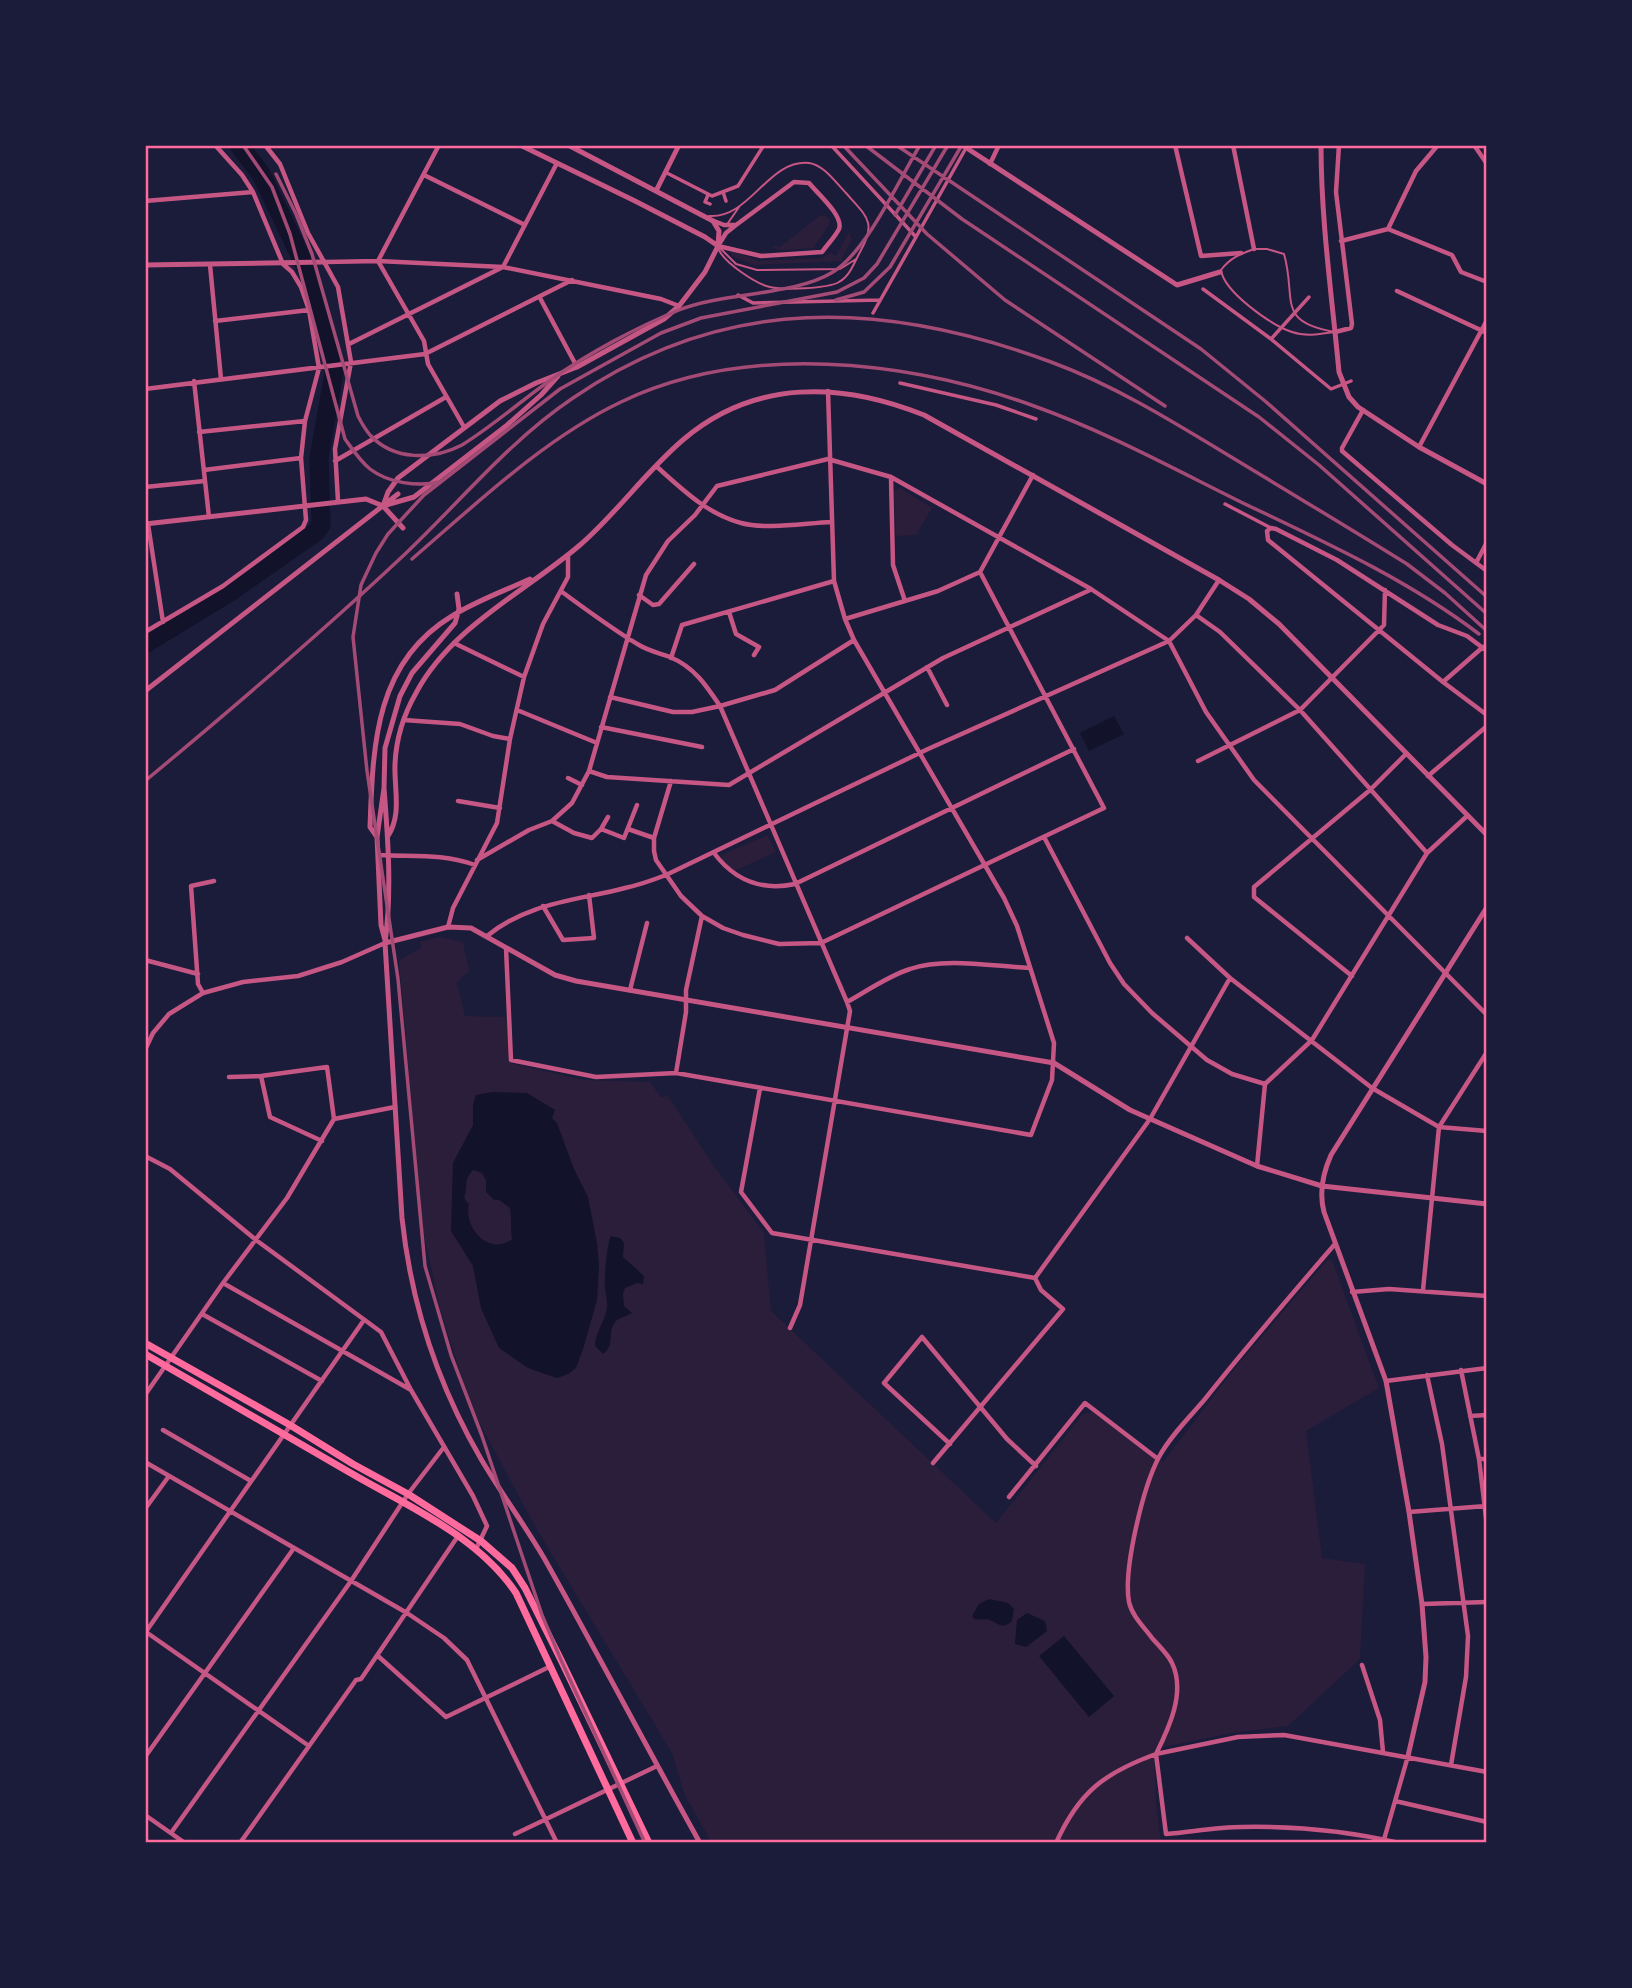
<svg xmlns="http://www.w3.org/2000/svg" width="1632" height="1988" viewBox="0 0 1632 1988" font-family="'Sofia Sans Condensed',sans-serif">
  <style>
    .green { fill: #2a1e3b }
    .water { fill: #12122b; fill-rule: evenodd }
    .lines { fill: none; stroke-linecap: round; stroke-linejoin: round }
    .river { stroke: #12122b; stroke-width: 19 }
    .service { stroke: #c65784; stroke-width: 2 }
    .pedestrian { stroke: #c65784; stroke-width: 3.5 }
    .minor { stroke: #c65784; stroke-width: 4.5 }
    .tertiary { stroke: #c65784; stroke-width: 5 }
    .trunk { stroke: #ff6b9d; stroke-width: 7 }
    .rail { stroke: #a44b75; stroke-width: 3.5 }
    .neatline { fill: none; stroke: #ff6b9d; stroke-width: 2.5 }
  </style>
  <rect width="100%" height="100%" fill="#1b1b3a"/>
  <!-- green -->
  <path class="green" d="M824 215 830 219 829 225 813 248 782 250 773 248V245L780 247 819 216Z
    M849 232 852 240 842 258 843 261 753 265 732 256 731 251H734L758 261 821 258 831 253 836 256Z
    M900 488 932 508 916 535 896 536 894 491Z
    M765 836H768L776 852 734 871 722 861 721 855Z
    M439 937 463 942 469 971 457 982 465 1016 505 1017 507 1019 510 1063 584 1080 650 1082 661 1097 668 1096 714 1166 764 1233 771 1311 996 1523 1083 1414 1093 1412 1163 1462 1234 1369 1328 1259 1332 1260 1379 1388 1306 1431 1322 1558 1365 1564 1360 1658 1356 1663 1288 1726 1232 1733 1154 1749 1156 1801 1161 1843H712L685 1796 672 1753 536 1528 471 1407 440 1308 423 1231 399 960 421 948 420 942Z"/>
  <!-- water -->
  <path class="water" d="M1114 716 1124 734 1089 751 1080 733Z
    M492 1092 527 1093 555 1110 552 1118 557 1123 574 1169 588 1197 597 1243 599 1265 597 1300 583 1349 576 1368 568 1374 557 1378 528 1368 499 1348 481 1308 473 1266 451 1231 453 1163 473 1125V1105L476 1095ZM473 1170 482 1173 486 1180V1192L494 1200H499L510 1208C512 1219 510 1228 512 1239 489 1257 463 1227 469 1204 462 1197 465 1197 466 1190 467 1179 465 1180 473 1170Z
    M611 1236 620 1238 624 1243 623 1257 644 1276 643 1284 637 1283 625 1288 623 1294 624 1306 632 1313C627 1316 619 1318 616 1321 606 1332 616 1345 603 1354L595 1346C595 1332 605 1322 607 1308 608 1301 605 1293 605 1286 604 1277 607 1243 611 1236Z
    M989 1599 1008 1603 1014 1609 1012 1621C1003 1629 1001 1625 992 1621 987 1618 980 1620 974 1619L972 1616 979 1604Z
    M1027 1613 1045 1621 1047 1631 1026 1647 1015 1644 1017 1620Z
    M1064 1636 1114 1696 1089 1717 1039 1656Z"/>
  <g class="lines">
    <!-- river -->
    <path class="river" d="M145 644 227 594 316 532 321 525 319 458 335 367 310 276 261 174 239 145"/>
    <!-- service -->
    <path class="service" d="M709 216C750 219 768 159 809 163 824 165 836 183 846 193 867 217 877 222 860 252 854 263 850 276 839 282 827 289 783 290 770 287 756 284 725 263 719 250
      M728 223 739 207
      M719 247 736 264 757 270 840 269 856 259
      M1254 249H1267L1284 254C1297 299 1275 322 1335 332 1321 334 1306 337 1292 332 1271 325 1224 292 1221 270 1230 258 1240 254 1254 249Z"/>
    <!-- pedestrian -->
    <path class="pedestrian" d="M831 145 916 237 873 313
      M665 172 712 196 738 186 764 145
      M723 192 726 201
      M708 195 705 202 710 204
      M916 237 966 148
      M1203 289 1271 339
      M738 295 753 303 880 300
      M1309 297 1271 339 1331 389 1351 381
      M900 383 996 405 1036 419
      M1225 504 1271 528"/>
    <!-- minor -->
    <path class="minor" d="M265 145 280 164 308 233 338 287 351 362 335 449 338 501
      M439 145 378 261 424 341 428 364 464 427
      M1175 145 1201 256 1241 253
      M1233 145 1254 249
      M1474 145 1487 164
      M990 164 999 145
      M424 175 525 225
      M145 201 253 192
      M714 221 724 225H736L794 182 809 183C817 193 844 216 839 229 835 237 827 245 822 252L761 256 718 246 726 233 736 225
      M1388 229 1416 171 1438 145
      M1341 241 1388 229 1452 255 1461 272 1487 282
      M145 254 146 265
      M326 262 378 261 503 267 661 299 679 306
      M210 265 221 379
      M1397 291 1487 333
      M540 298 577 367
      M215 321 309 310
      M1335 332 1351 328 1352 324 1336 192 1339 145
      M349 344 503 267 557 163
      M145 380 146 388
      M194 381 209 517
      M145 389 425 354 572 280
      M1363 410 1342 448V451L1452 545 1487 571
      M199 432 305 421
      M1419 447 1487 320
      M335 461 446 397
      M656 466C682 489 707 514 741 523 767 530 805 523 832 522
      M204 470 301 458
      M891 477 893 565 905 601
      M145 487 205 481
      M148 524 163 622
      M1476 563 1487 542
      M562 592C587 610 612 629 639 645 649 651 659 653 670 657 694 667 706 685 720 706L847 1002 850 1011 800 1305 790 1328
      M639 595 653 605 659 604 694 564
      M729 612 736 634 759 647 754 655
      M1196 615 1220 632 1300 710 1427 853
      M845 619 938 591 980 572 1033 475
      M145 632 223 586 303 527 306 520 301 458 305 421 319 368 309 310 301 287 292 272 283 264 253 192 242 175 215 145
      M454 643 524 677
      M1487 651 1467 636 1438 625 1337 560 1276 529 1271 528 1267 531 1268 540 1443 682 1487 715
      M671 658 682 625 834 581
      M927 667 947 705
      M1443 682 1483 647
      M610 697 673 712H692L720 706 775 690 854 640
      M517 710 597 743
      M404 720 460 724 493 736 510 739
      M601 727 702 747
      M1198 761 1300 710 1384 625 1385 590
      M589 771 607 777 729 785 943 658 1090 590
      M1428 776 1487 726
      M568 778 582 785
      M671 781 654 838V851L656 860 681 896 702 916 723 928 743 935 779 944 821 943 1104 808 980 572
      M458 801 500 808
      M552 821 574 833 592 838 601 829 608 817
      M601 829 624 838 637 805
      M628 829 654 838
      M1044 837 1110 963 1124 984 1152 1013 1207 1060 1232 1074 1265 1084 1312 1040 1427 853 1467 816
      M714 853C735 881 762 891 795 884L1074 749
      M379 855C412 857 443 853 475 865
      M477 860 529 830 552 821 572 803 589 771 646 575 668 541 695 515 717 486 828 459 891 477 1091 589 1169 641 1206 712 1254 780 1487 1015
      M543 906 563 940 594 938 589 895
      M448 927 453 908 497 823 510 739 524 677 543 624 568 577V555
      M487 936C529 902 575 901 625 888 639 885 653 880 666 875L928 749 1169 641 1196 615 1219 580
      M1187 938 1230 978 1372 1088 1439 1127 1487 1131
      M506 948 511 1060 596 1077 676 1073 1031 1135 1052 1080 1054 1043 1017 926 1004 898 854 640 845 619 834 581 828 391
      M145 960 198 974
      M1352 976 1254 897V887L1370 790 1406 754
      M630 990 647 923
      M203 993 198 984 191 886 214 881
      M847 1002C867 991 888 976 910 969 944 957 992 966 1029 968
      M145 1050 153 1033 169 1014 203 993 243 982 298 976 342 962 385 943
      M676 1073 686 1012V990L702 916
      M261 1076 327 1067 334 1119
      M229 1077 261 1076 270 1117 322 1141
      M760 1088 741 1192 772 1233 1035 1278
      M145 1156 170 1169 256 1240 381 1332 411 1390 473 1496 487 1526 476 1549
      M1257 1166 1265 1084
      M1035 1278 1150 1119 1230 978
      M223 1283 411 1390
      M1423 1290 1439 1127 1487 1052
      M1352 1292 1389 1289 1487 1296
      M202 1314 322 1381
      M1461 1370 1479 1459 1487 1526
      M1427 1375 1442 1444 1468 1636 1466 1677 1451 1765
      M1386 1381 1487 1368
      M145 1395 223 1283 287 1198 334 1119 395 1107
      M1470 1416 1487 1415
      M163 1430 251 1481
      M950 1444 884 1383 922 1337 1007 1439 1036 1466
      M1479 1459H1487
      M145 1462 407 1613 444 1638 467 1660 557 1843
      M933 1463 1063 1309 1041 1290 1035 1278
      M1009 1497 1085 1403 1158 1459
      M145 1509 169 1476
      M1409 1512 1486 1506
      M1422 1604 1487 1602
      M146 1632 309 1746
      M145 1633 364 1320
      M378 1656 446 1717 549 1667
      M1362 1665 1380 1720 1383 1752
      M145 1757 294 1548
      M1395 1801 1487 1822
      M145 1815 185 1843
      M171 1833 351 1581 408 1494 444 1447
      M515 1834 657 1766
      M240 1843 356 1680 361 1679 458 1536
      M1056 1843C1079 1792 1104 1773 1156 1754 1169 1728 1186 1692 1172 1663 1168 1654 1158 1645 1152 1638 1144 1627 1132 1616 1129 1602 1123 1570 1143 1487 1159 1457 1170 1436 1190 1417 1205 1399 1247 1346 1291 1295 1335 1244
      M1383 1843 1408 1756
      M1399 1843C1348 1831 1294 1826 1242 1827 1217 1827 1191 1832 1166 1834L1156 1754 1238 1737 1284 1735 1487 1772"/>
    <!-- tertiary -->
    <path class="tertiary" d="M520 145 635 201 705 237 718 246
      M962 145 1177 285 1220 272
      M1321 145C1321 221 1332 297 1339 372L1349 397 1358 407 1419 447 1487 484
      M656 191 679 145
      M145 265 325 262
      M386 505 414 497 506 426 541 395 558 376
      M383 506 388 492 398 478 500 401 536 383 577 367 664 319 679 306 705 272 718 246 719 231 713 221 568 145
      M145 524 366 499 383 506 403 528
      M145 691 398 494
      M384 788C388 839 392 892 385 943L402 1218C411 1303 438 1385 481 1459 501 1493 524 1524 544 1558 597 1652 647 1748 700 1843
      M388 836C402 814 394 789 395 764 396 740 404 714 416 693 451 627 525 592 580 545 617 513 646 471 684 439 755 379 842 382 924 415L1219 580 1249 599 1279 624 1487 835
      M377 837 370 827C373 747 374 663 452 616 476 601 504 591 530 579
      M385 940 381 925 377 837 384 788 385 748 400 696 412 673 455 623 459 609 457 594
      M385 943 448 927 471 928 555 975 576 981 1054 1063 1130 1110 1257 1166 1322 1186 1487 1204
      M1408 1756 1425 1682 1426 1657 1422 1604 1409 1512 1386 1381 1324 1212C1319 1193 1323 1173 1331 1155L1487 907"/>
    <!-- trunk -->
    <path class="trunk" d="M145 1343 290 1425 353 1464 408 1494 481 1541 512 1568 525 1588 561 1660 649 1843
      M145 1354C213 1393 281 1433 349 1472 407 1506 477 1535 516 1593L633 1843"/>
    <!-- rail -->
    <path class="rail" d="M243 145 272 187 290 234 345 439C353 450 360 461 370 469 388 483 418 487 440 482
      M843 145 927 234 1005 300 1165 406
      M865 145 962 219 1259 417 1319 465 1487 614
      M896 145 1201 349 1265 401 1487 597
      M276 174 296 214 312 254 358 416C361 422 365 429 370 435 394 461 433 460 462 445 494 425 522 400 552 379 589 353 637 327 679 310 724 292 794 296 833 272 867 251 899 180 920 145
      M895 215 936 145
      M836 300 864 292 890 267 962 145
      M412 559C476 504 545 438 621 402 746 342 908 360 1034 406 1107 432 1176 470 1245 504 1325 542 1408 580 1479 634
      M145 781C233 708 321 633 404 555 460 502 509 441 573 398 725 294 884 300 1051 362 1111 384 1167 418 1223 452 1284 489 1346 526 1407 564L1445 593 1487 631
      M645 1843 561 1660 542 1615 482 1436 451 1355 425 1266 398 979 367 771 353 637 361 585 376 553 388 534 424 495 560 389 661 333 701 318 837 292 864 278 877 264 948 145"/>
  </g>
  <!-- border -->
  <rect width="1632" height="1988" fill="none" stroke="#1b1b3a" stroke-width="294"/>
  <rect x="147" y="147" width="1338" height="1694" class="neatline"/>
</svg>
